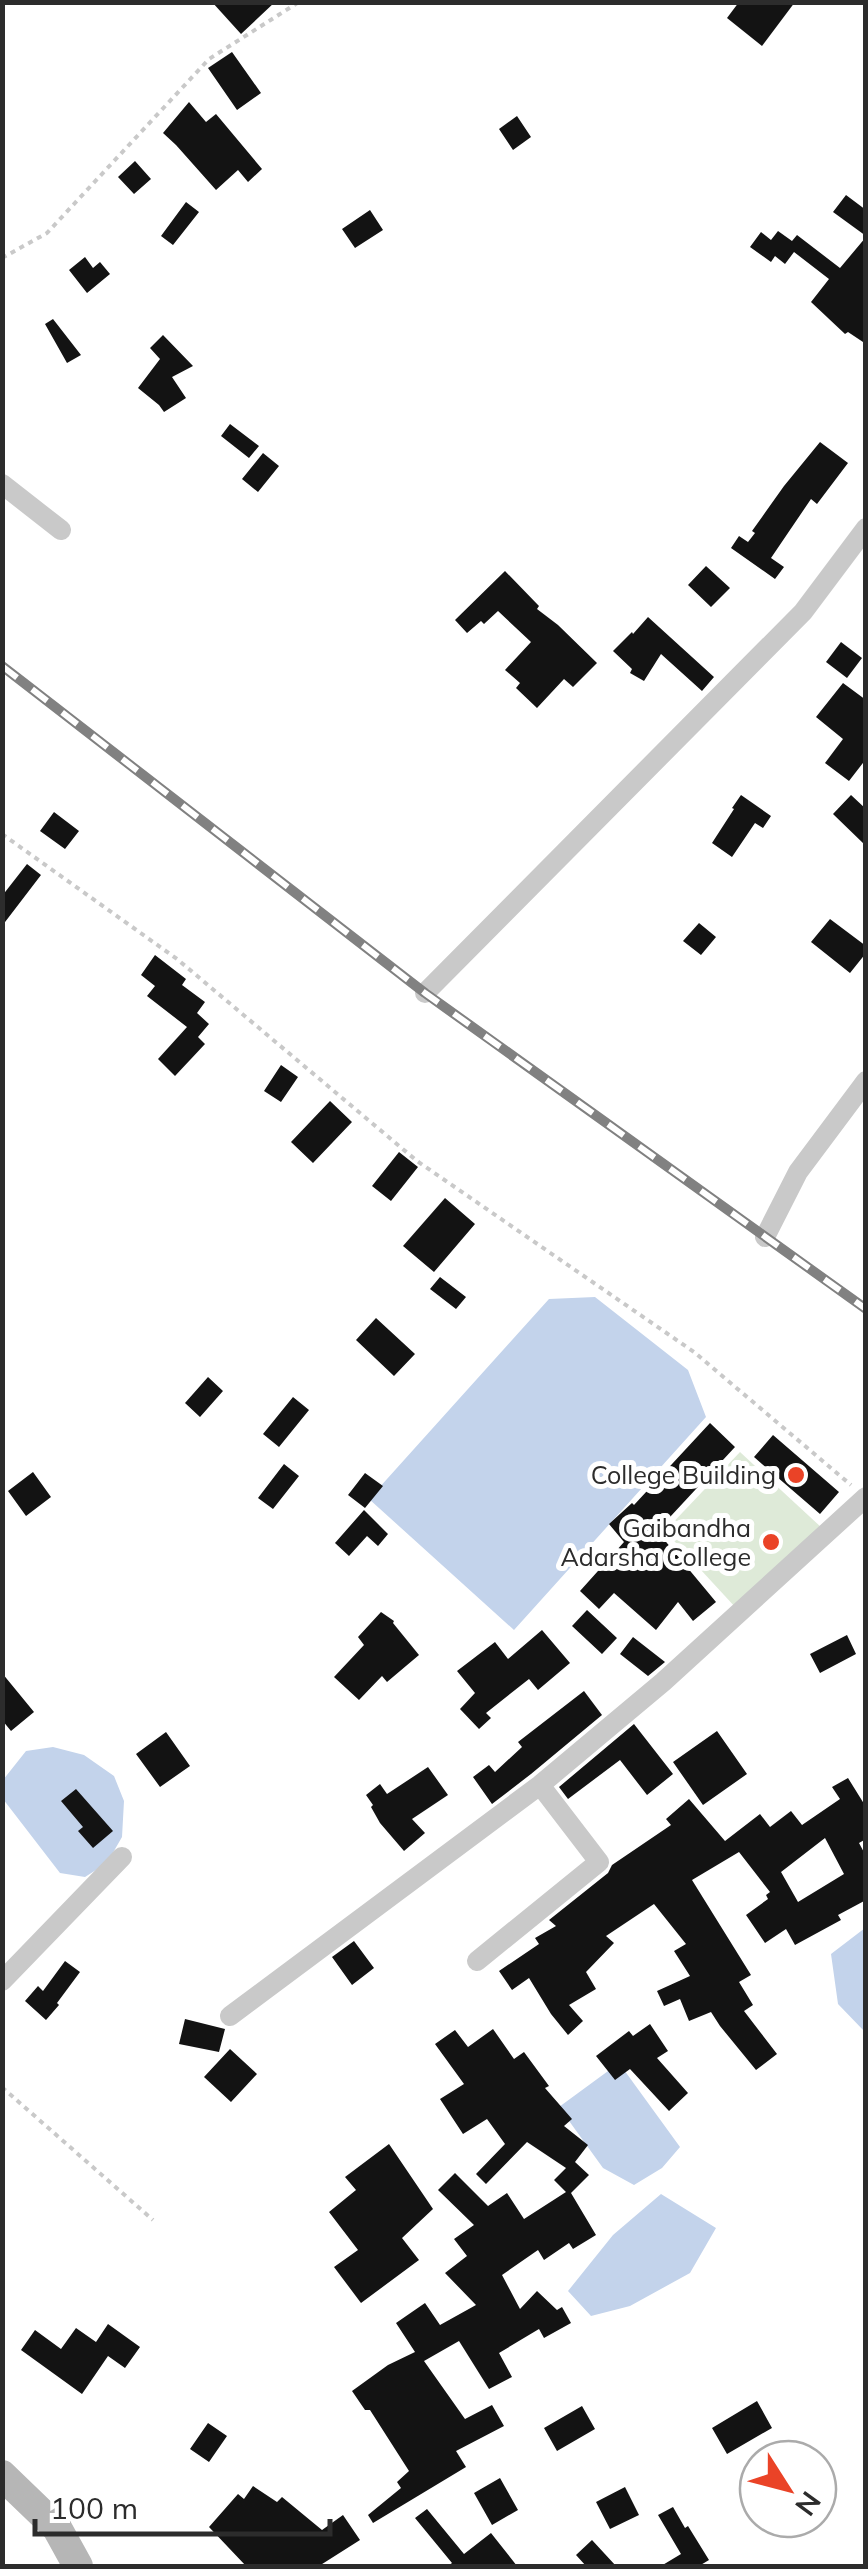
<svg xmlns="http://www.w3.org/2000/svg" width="868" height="2569" viewBox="0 0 868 2569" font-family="Mulish,sans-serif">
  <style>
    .green { fill: #deead8 }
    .water { fill: #c3d3eb }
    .building { fill: #131313; fill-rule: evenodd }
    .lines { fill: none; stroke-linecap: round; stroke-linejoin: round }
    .path { stroke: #c9c9c9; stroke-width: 4; stroke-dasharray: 5 5; stroke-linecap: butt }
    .minor { stroke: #c9c9c9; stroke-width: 20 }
    .secondary { stroke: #b6b6b6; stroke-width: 30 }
    .rail-casing { stroke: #818181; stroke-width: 10 }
    .rail { stroke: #fff; stroke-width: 6; stroke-dasharray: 19; stroke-linecap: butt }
    .poi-dot { fill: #ea4327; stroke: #fff; stroke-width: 4 }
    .labels { text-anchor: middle; stroke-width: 10; stroke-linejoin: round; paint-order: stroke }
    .poi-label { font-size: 25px; fill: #2c2c2c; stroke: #fff; text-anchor: end }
  </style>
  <rect width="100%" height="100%" fill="#fff"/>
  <!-- green -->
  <path class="green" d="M740 1452 822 1528 736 1608 665 1531Z"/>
  <!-- water -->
  <path class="water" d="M595 1297 688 1370 706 1417 514 1630 369 1499 549 1299Z
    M53 1747 84 1755 114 1776 124 1801 122 1837 107 1863 85 1877 60 1873 3 1799V1780L26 1751Z
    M865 1928V2032L838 2004 831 1954Z
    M619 2063 680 2147 662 2168 634 2185 603 2168 559 2107Z
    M661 2194 716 2228 690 2273 630 2306 591 2316 568 2291 613 2235Z"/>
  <!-- building -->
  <path class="building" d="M212 2H275L241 34Z
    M739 2H795L762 46 727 18Z
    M232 52 261 93 237 110 208 68Z
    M189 102 206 122 216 114 262 169 248 182 238 170 216 190 176 145 163 133Z
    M517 116 531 137 513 150 499 129Z
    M135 161 151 179 134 194 118 177Z
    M846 195 866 210V236L833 212Z
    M186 202 199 212 173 245 161 236Z
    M370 210 383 230 355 248 342 229Z
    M778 231 792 241 797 235 840 268 866 237V344L848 332 845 334 811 302 829 279 794 252 785 264 775 256 771 262 750 247 761 232 771 240Z
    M85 257 93 268 100 262 110 274 87 293 69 270Z
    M53 319 81 355 67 363 45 324Z
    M163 335 193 366 172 377 186 398 164 412 159 405 138 388 160 359 150 348Z
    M230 424 259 446 249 458 221 436Z
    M820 442 848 463 817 504 811 499 771 558 784 567 775 579 731 548 739 536 748 542 755 533 752 531 784 486Z
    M263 453 279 466 258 492 242 479Z
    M706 566 730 588 711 607 688 585Z
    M505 571 539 606 537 609 558 625 597 663 573 687 564 679 537 708 516 688 520 683 505 670 531 642 498 611 484 624 481 621 467 633 455 620Z
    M648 617 714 677 702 691 661 654 644 681 630 673 632 669 613 651 632 632 633 634Z
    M841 642 862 658 847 678 826 662Z
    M843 683 866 700V759L849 781 825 763 843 739 816 717Z
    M741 795 771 816 763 828 755 823 732 857 712 843 734 809 732 808Z
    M851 795 866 809V846L833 814Z
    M54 812 79 831 65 849 40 831Z
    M27 864 41 875 2 926V896Z
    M830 919 866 946V953L850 973 811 942Z
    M699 923 716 937 701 955 683 941Z
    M155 955 186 979 182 985 205 1002 197 1013 209 1024 198 1037 205 1044 175 1076 158 1059 187 1027 147 996 155 986 141 975Z
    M281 1065 298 1077 281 1102 264 1091Z
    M330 1101 352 1122 313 1163 291 1142Z
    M399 1152 418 1167 391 1201 372 1186Z
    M445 1198 475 1224 434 1272 403 1246Z
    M440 1277 466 1297 456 1309 430 1289Z
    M376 1318 415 1354 394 1376 356 1340Z
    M208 1377 223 1391 200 1417 185 1403Z
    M293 1397 309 1410 279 1447 263 1434Z
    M710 1423 735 1447 657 1531 716 1602 693 1621 678 1602 656 1630 614 1593 599 1609 580 1591 624 1542 609 1524 632 1503 634 1505Z
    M773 1435 839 1492 820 1514 754 1457Z
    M284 1464 299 1476 273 1509 258 1498Z
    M33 1472 51 1497 26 1516 8 1491Z
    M365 1473 383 1486 365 1508 348 1495Z
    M364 1510 388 1534 378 1546 367 1536 349 1556 335 1543Z
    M587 1610 617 1638 602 1654 572 1626Z
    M381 1612 394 1621 393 1623 419 1655 387 1682 382 1676 359 1700 334 1677 364 1645 358 1637Z
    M542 1630 570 1663 538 1690 529 1679 486 1713 491 1718 479 1729 460 1709 475 1693 457 1671 495 1642 508 1659Z
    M847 1635 856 1654 820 1673 810 1654Z
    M633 1637 665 1662 648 1676 620 1654Z
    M2 1673 34 1712 11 1731 2 1720Z
    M584 1691 602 1715 531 1774 492 1804 473 1777 489 1765 495 1772 522 1747 518 1742Z
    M634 1724 673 1774 647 1795 620 1760 568 1799 559 1787Z
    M717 1731 747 1774 703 1805 673 1762Z
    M166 1732 190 1766 160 1787 136 1754Z
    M428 1767 448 1795 412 1819 425 1833 404 1851 380 1823 371 1807 373 1805 366 1795 380 1784 387 1794Z
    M848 1778 866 1807V1839L859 1843 866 1856V1900L838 1915 841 1920 795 1945 786 1929 765 1943 746 1915 768 1899 766 1895 770 1892 739 1852 692 1880 751 1975 739 1982 753 2005 744 2011 777 2054 756 2070 720 2026 711 2012 689 2021 680 1999 664 2006 657 1991 690 1976 674 1951 686 1944 654 1904 606 1936 614 1943 586 1972 596 1989 569 2005 583 2021 568 2035 551 2014 529 1978 512 1990 499 1971 539 1944 535 1938 556 1926 549 1920 608 1873 612 1865 671 1825 666 1819 689 1799 725 1841 760 1814 770 1827 791 1811 802 1825 840 1799 832 1787ZM825 1838 844 1874 798 1902 781 1872Z
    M76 1789 113 1831 93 1848 78 1831 83 1827 61 1801Z
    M354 1941 374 1968 352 1985 332 1957Z
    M65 1961 80 1972 57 2003 59 2005 46 2020 25 2001 38 1986 43 1991Z
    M185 2019 225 2029 219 2052 179 2044Z
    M650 2024 668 2051 657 2058 688 2093 669 2111 630 2069 615 2080 596 2056 629 2031 633 2036Z
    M493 2029 514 2059 524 2052 549 2086 545 2088 572 2119 564 2126 588 2145 575 2162 589 2175 571 2193 596 2235 573 2249 569 2243 544 2260 538 2250 502 2275 520 2309 537 2291 557 2310 562 2307 571 2323 544 2338 539 2329 499 2353 512 2377 489 2389 459 2341 424 2361 465 2419 492 2405 504 2426 456 2451 466 2467 373 2523 368 2515 401 2488 397 2482 409 2471 370 2410H365L352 2391 388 2365 415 2352 396 2323 425 2303 440 2325 476 2305 445 2273 467 2256 454 2239 474 2225 438 2190 455 2173 488 2206 507 2193 524 2219 566 2192 554 2180 566 2168 527 2142 486 2184 476 2174 505 2144 487 2119 463 2134 440 2099 464 2084 435 2044 455 2030 468 2047Z
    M230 2049 257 2074 231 2102 204 2077Z
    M389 2144 433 2209 402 2238 419 2260 361 2303 334 2267 358 2250 329 2212 356 2190 345 2177Z
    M108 2324 140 2347 125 2368 108 2356 82 2394 21 2350 35 2330 61 2349 76 2328 96 2342Z
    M757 2401 772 2428 727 2454 712 2428Z
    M582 2406 595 2429 557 2451 544 2428Z
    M208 2423 227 2436 209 2462 190 2449Z
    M500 2478 518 2510 492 2525 474 2493Z
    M253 2486 277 2502 282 2497 322 2530 343 2515 360 2540 319 2566H246L209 2527 238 2494 244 2499Z
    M625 2487 639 2515 610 2529 596 2502Z
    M673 2507 685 2528 688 2526 709 2560 699 2566H661L681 2554 658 2515Z
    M427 2509 464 2554 491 2533 517 2566H448L452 2563 415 2518Z
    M592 2540 616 2566H586L576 2555Z"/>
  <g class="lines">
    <!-- path -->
    <path class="path" d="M2 258 47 233 209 59 299 2
      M2 834 177 959 417 1161 694 1352 851 1485
      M2 2091 4 2089 153 2220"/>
    <!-- minor -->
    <path class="minor" d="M2 484 61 530
      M425 993 803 612 866 528
      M765 1237 798 1172 866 1081
      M477 1961 599 1862 540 1785
      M2 1981 122 1857
      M230 2016 540 1785 663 1682 866 1497"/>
    <!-- secondary -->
    <path class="secondary" d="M2 2475 57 2528 78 2566"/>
    <!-- rail casing -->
    <g class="rail-casing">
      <path id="rail" d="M2 666 425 993 866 1309"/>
    </g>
    <!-- rail -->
    <use href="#rail" class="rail"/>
  </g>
  <!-- markers -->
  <g class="poi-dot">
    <circle cx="796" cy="1475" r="10"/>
    <circle cx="771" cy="1542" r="10"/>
  </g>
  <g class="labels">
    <!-- poi labels -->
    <g class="poi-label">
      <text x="776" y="1484">College Building</text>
      <text x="751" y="1537">Gaibandha<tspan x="751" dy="29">Adarsha College</tspan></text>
    </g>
  </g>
  <!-- border -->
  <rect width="868" height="2569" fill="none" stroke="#2c2c2c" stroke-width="10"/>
  <!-- north arrow -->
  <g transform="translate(788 2489) rotate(126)"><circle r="48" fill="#ffffff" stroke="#ababab" stroke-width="2.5"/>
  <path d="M0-8L18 38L0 25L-18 38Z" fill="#ea4327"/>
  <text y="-15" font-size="28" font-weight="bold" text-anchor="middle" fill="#2c2c2c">N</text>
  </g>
  <!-- scale -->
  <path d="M35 2519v15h295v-15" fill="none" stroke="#2c2c2c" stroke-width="5"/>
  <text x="50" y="2519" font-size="30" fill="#2c2c2c" stroke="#ffffff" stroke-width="8" paint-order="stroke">100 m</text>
</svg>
